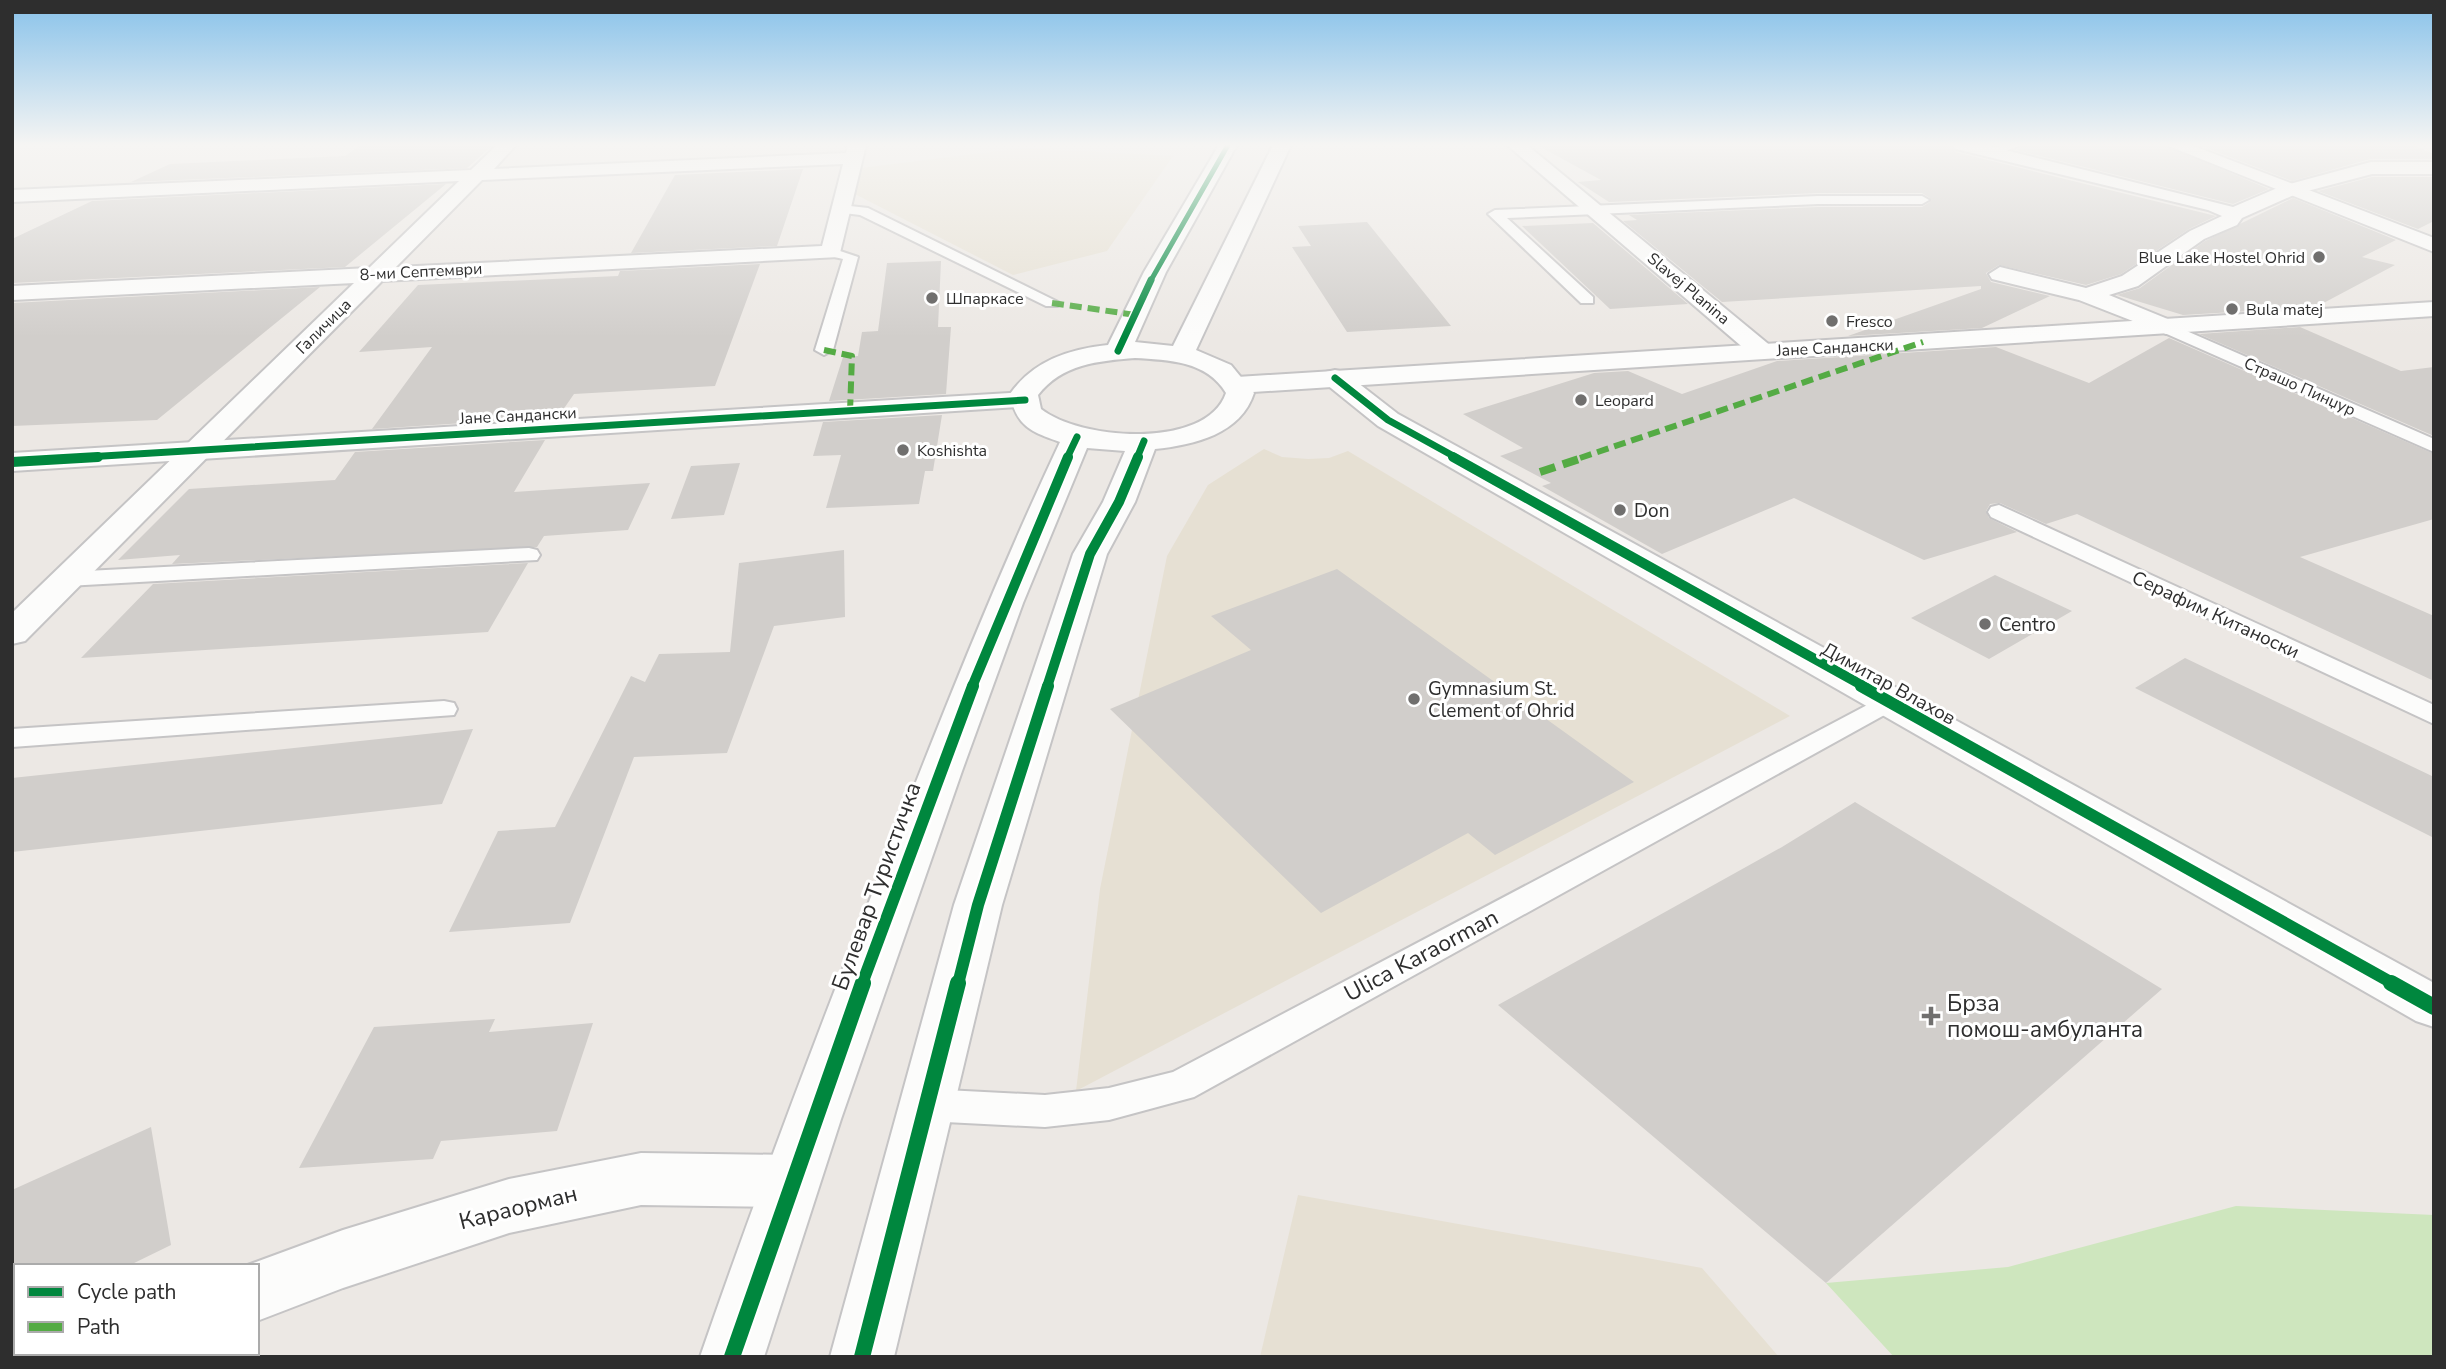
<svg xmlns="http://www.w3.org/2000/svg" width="2446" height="1369" viewBox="0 0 2446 1369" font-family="'Nunito Sans',sans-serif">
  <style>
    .education { fill: #e6e0d3 }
    .green { fill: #cee6be }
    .building { fill: #d1cecb }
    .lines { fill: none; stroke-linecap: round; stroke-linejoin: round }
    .service-casing { stroke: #c5c4c5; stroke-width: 4 }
    .minor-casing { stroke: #c5c4c5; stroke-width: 4 }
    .tertiary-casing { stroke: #c5c4c5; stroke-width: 4 }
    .secondary-casing { stroke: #c5c4c5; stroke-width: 4 }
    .service { fill: #fcfcfb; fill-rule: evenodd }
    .minor { fill: #fcfcfb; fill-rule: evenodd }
    .tertiary { fill: #fcfcfb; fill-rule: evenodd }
    .secondary { fill: #fcfcfb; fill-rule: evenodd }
    .quiet-far1 { stroke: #54ab44; stroke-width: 6; stroke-dasharray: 12 6; stroke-linecap: butt }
    .quiet { stroke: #54ab44; stroke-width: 8; stroke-dasharray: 16 8; stroke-linecap: butt }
    .cycleway-far4-casing { stroke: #fff; stroke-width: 8 }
    .cycleway-far3-casing { stroke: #fff; stroke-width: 10 }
    .cycleway-far2-casing { stroke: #fff; stroke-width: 13 }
    .cycleway-far1-casing { stroke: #fff; stroke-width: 17 }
    .cycleway-casing { stroke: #fff; stroke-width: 20 }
    .cycleway-far4 { stroke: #00873e; stroke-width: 5 }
    .cycleway-far3 { stroke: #00873e; stroke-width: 7 }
    .cycleway-far2 { stroke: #00873e; stroke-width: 10 }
    .cycleway-far1 { stroke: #00873e; stroke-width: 12 }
    .cycleway { stroke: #00873e; stroke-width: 16 }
    .poi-dot { fill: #706f6e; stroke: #fff; stroke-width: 2.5 }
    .labels { text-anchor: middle; stroke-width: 6; stroke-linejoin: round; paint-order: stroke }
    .far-poi-label { font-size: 16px; fill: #2e2e2e; stroke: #fff; text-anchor: start }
    .far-street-label { font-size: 16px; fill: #2e2e2e; stroke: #fff }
    .poi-label { font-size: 19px; fill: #2e2e2e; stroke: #fff; text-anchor: start }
    .street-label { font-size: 19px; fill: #2e2e2e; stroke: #fff }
    .near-street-label { font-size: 23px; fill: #2e2e2e; stroke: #fff }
    .near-poi-label { font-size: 23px; fill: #2e2e2e; stroke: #fff; text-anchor: start }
  </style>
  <rect width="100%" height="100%" fill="#ece8e4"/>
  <!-- education -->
  <path class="education" d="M1022 148 1173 156 1107 251 1013 275 847 190 853 169Z
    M1264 449 1282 457 1308 459 1329 458 1348 451 1790 716 1076 1091 1100 889 1167 556 1208 485Z
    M1298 1195 1702 1268 1779 1357H1260Z"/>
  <!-- green -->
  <path class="green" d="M2236 1206 2434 1215V1357H1894L1826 1283 2008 1267Z"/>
  <!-- building -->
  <path class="building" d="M361 145H493L467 168 131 182 170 164 345 156Z
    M1537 145H1950L1955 152 2216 216 2189 229 2121 274 2086 285 1999 265 1986 273 1991 282 2050 296 1982 328 1848 336 1981 289V286L1722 302 1623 221 1637 220 1629 215 1818 207H1922L1930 202V198L1922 193H1818L1609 202 1578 182 1601 180Z
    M2023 145H2164L2269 189 2233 204 2016 150Z
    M2199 145H2411L2434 154V159H2370L2292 181Z
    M803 169 777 246 631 253 675 175Z
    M2372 177H2434V221L2418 229 2318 191Z
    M446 184 345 267 12 283V239L92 201Z
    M2293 198 2396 240 2362 257 2395 265 2316 307 2183 315 2117 295 2140 288 2205 241Z
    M1367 222 1451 326 1347 332 1292 247 1311 246 1298 226Z
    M1593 223 1688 304 1610 309 1522 226Z
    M941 261 938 327H951L946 394 829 401 843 357 858 356 862 332 878 331 887 263Z
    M760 264 715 386 574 394 558 417 372 429 432 347 359 352 418 285 618 276 620 271Z
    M320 287 157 420 12 426V303Z
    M2300 327 2401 371 2434 367V436L2199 334Z
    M2169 338 2434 454V519L2300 557 2434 616V681L2077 514 2046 524 2000 503 1990 504 1986 511 1989 518 2017 532 1924 560 1794 498 1662 554 1542 486 1551 483 1500 456 1523 448 1463 414 1594 373 1628 371 1682 394 1777 361 1996 347 2089 383Z
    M942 415 933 471H925L919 504 826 508 841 455 813 456 823 422Z
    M545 440 514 492 650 483 628 530 544 536 537 547 172 564 180 555 118 560 189 489 335 480 355 452Z
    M740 463 724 515 671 519 691 466Z
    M844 550 845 617 774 626 727 753 634 757 570 923 449 932 498 831 555 827 631 676 645 682 659 654 730 652 739 563Z
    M528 563 488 632 81 658 153 584Z
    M1337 569 1634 782 1495 855 1468 833 1321 913 1110 709 1251 650 1211 616Z
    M1995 575 2072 611 1989 659 1911 618Z
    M2185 658 2434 777V838L2135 688Z
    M473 729 442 804 12 852V778Z
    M1855 802 2162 989 1826 1283 1498 1005 1782 847Z
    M495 1019 489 1032 593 1023 557 1131 441 1141 433 1159 299 1168 374 1027Z
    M151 1127 171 1245 128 1266H12V1190Z"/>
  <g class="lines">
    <!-- service casing -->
    <g class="service-casing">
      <path id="service" d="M2002 145H2021L1993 156 1987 152Z
        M1818 196H1922L1929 200 1922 204H1818L1507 218 1593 297V303H1581L1488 214 1495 210Z
        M841 205 868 208 1060 303 1058 306H1046L860 215 836 212 834 209Z
        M831 248 858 257 833 350 824 355 815 350 843 259 826 255V249Z
        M2166 322 2434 439V452L2160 331 2158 327 2160 323Z
        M1999 505 2434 705V724L1991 517 1988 512 1991 507Z
        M529 548 537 550 540 555 537 560 67 586 59 584 55 579 59 574 67 572Z
        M1888 694 1897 696 1901 702 1897 708 1194 1097 1109 1120 1045 1127 926 1121 913 1116 907 1105 913 1094 926 1089 1045 1095 1109 1088 1173 1072Z
        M444 701 454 703 457 709 454 715 12 747V729Z"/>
    </g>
    <!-- minor casing -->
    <g class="minor-casing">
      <path id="minor" d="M497 145H516L494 169 846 153 848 145H866L839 257 382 281 25 641 12 644V613L354 283 12 300V286L369 268 459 181 12 202V190L471 170ZM843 164 822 246 396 267 482 180Z
        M1507 145H1527L1772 347 1776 352 1772 357H1754Z
        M1953 145H1985L2233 207 2282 186 2371 162H2434V174H2372L2296 194 2242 218 2237 225 2204 239 2138 286 2109 295 2175 322 2178 327 2175 332 2166 334 2079 300 1992 279 1989 274 2000 267 2086 288 2122 276 2190 231 2222 216 2208 210 1956 149Z
        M1335 370 1344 372 1398 414 2434 983V1027L2416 1021 1378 426 1326 384 1322 378 1326 372Z
        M641 1153 790 1155 810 1163 819 1181 810 1199 790 1207 641 1205 509 1233 343 1288 257 1321V1266H245L343 1230 509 1179Z
        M50 1353H122L121 1357H49Z"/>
    </g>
    <!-- tertiary casing -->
    <g class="tertiary-casing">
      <path id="tertiary" d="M2166 145H2191L2434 238V252Z
        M2434 302V316L1237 393 1227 391 1224 385 1227 379 1237 377Z
        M1025 392 1035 394 1039 400 1035 406 12 471V453Z"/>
    </g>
    <!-- secondary casing -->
    <g class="secondary-casing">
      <path id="secondary" d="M1219 145H1237L1166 272 1135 342 1173 346 1273 145H1291L1196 350 1231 365 1254 393C1241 434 1194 445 1155 449L1135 502 1107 554 1002 905 894 1357H830L954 905 1073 554 1103 502 1125 451 1087 448 1023 603 962 771 841 1119 764 1357H700C757 1192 819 1029 883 866 939 723 995 580 1060 442 1031 432 1016 426 1010 394 1033 361 1069 349 1108 345L1144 272ZM1135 358C1169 360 1207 361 1226 393 1207 450 1080 440 1041 409L1038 395C1062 364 1098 361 1135 358Z"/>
    </g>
    <!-- service -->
    <use href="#service" class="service"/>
    <!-- minor -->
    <use href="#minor" class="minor"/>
    <!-- tertiary -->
    <use href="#tertiary" class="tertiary"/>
    <!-- secondary -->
    <use href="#secondary" class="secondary"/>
    <!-- quiet-far1 -->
    <path class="quiet-far1" d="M1052 303 1136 315
      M824 350 852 356 850 412
      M1580 458 1923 342"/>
    <!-- quiet -->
    <path class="quiet" d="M1540 472 1585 457"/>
    <!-- cycleway-far4 casing -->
    <g class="cycleway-far4-casing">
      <path id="cycleway-far4" d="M1150 282 1228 145"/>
    </g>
    <!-- cycleway-far3 casing -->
    <g class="cycleway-far3-casing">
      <path id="cycleway-far3" d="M1118 351 1151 280
        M1335 378 1388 420 1457 458
        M70 458 1025 400
        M1067 458 1077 437
        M1137 458 1144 441"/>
    </g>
    <!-- cycleway-far2 casing -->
    <g class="cycleway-far2-casing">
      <path id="cycleway-far2" d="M1453 457 1865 687
        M12 462 98 457
        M972 687 1068 457
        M1047 687 1090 554 1119 502 1138 457"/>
    </g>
    <!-- cycleway-far1 casing -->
    <g class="cycleway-far1-casing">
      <path id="cycleway-far1" d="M1861 686 2394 984
        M862 984 973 686
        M958 984 978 905 1048 686"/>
    </g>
    <!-- cycleway casing -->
    <g class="cycleway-casing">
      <path id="cycleway" d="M2391 983 2434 1007
        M732 1357 863 983
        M862 1357 958 983"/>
    </g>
    <!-- cycleway-far4 -->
    <use href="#cycleway-far4" class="cycleway-far4"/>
    <!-- cycleway-far3 -->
    <use href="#cycleway-far3" class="cycleway-far3"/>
    <!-- cycleway-far2 -->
    <use href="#cycleway-far2" class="cycleway-far2"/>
    <!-- cycleway-far1 -->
    <use href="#cycleway-far1" class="cycleway-far1"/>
    <!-- cycleway -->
    <use href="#cycleway" class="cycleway"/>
  </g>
  <!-- sky -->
  <linearGradient id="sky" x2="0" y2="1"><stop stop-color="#88c2ea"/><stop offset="0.43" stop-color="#f6f5f3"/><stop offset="1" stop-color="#f6f5f3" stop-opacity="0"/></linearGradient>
  <rect width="2446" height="337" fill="url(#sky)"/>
  <!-- markers -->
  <g class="poi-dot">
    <circle cx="2319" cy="257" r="7"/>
    <circle cx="932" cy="298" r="7"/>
    <circle cx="2232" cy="309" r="7"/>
    <circle cx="1832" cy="321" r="7"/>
    <circle cx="1581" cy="400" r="7"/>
    <circle cx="903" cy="450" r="7"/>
    <circle cx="1620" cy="510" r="7"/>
    <circle cx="1985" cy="624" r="7"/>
    <circle cx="1414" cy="699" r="7"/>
    <path d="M1927.5 1005.5h7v7h7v7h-7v7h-7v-7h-7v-7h7z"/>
  </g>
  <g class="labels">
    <!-- far-poi labels -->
    <g class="far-poi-label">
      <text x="2305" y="263" text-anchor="end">Blue Lake Hostel Ohrid</text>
      <text x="946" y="304">Шпаркасе</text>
      <text x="2246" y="315">Bula matej</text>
      <text x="1846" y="327">Fresco</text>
      <text x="1595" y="406">Leopard</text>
      <text x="917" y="456">Koshishta</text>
    </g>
    <!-- far-street labels -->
    <g class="far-street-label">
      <text transform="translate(421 271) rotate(-3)" y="6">8-ми Септември</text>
      <text transform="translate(1689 288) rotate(40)" y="6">Slavej Planina</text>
      <text transform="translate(323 326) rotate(-45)" y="6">Галичица</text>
      <text transform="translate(1835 347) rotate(-3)" y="6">Јане Сандански</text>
      <text transform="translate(2300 386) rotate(24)" y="6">Страшо Пинџур</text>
      <text transform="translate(518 415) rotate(-3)" y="6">Јане Сандански</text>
    </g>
    <!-- poi labels -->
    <g class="poi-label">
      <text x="1634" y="517">Don</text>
      <text x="1999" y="631">Centro</text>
      <text x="1428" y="695">Gymnasium St.<tspan x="1428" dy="22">Clement of Ohrid</tspan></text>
    </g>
    <!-- street labels -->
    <g class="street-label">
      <text transform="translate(2216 614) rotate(25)" y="7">Серафим Китаноски</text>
      <text transform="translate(1889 683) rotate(29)" y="7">Димитар Влахов</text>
    </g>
    <!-- near-street labels -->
    <g class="near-street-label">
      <text transform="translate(876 886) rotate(-70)" y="8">Булевар Туристичка</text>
      <text transform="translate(1421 955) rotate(-28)" y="8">Ulica Karaorman</text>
      <text transform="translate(518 1207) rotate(-14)" y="8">Караорман</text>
    </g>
    <!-- near-poi labels -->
    <g class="near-poi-label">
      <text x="1947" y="1011">Брза<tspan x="1947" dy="26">помош-амбуланта</tspan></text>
    </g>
  </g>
  <!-- border -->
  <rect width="2446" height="1369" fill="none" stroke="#2e2e2e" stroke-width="28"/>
  <!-- legend -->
  <rect x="14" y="1264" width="245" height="91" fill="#ffffff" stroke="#ababab" stroke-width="2"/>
  <rect x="28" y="1287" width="35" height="10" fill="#00873e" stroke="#ababab" stroke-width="2"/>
  <text x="77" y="1299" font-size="21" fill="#2e2e2e">Cycle path</text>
  <rect x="28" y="1322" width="35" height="10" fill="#54ab44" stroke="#ababab" stroke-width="2"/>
  <text x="77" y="1334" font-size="21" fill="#2e2e2e">Path</text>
</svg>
